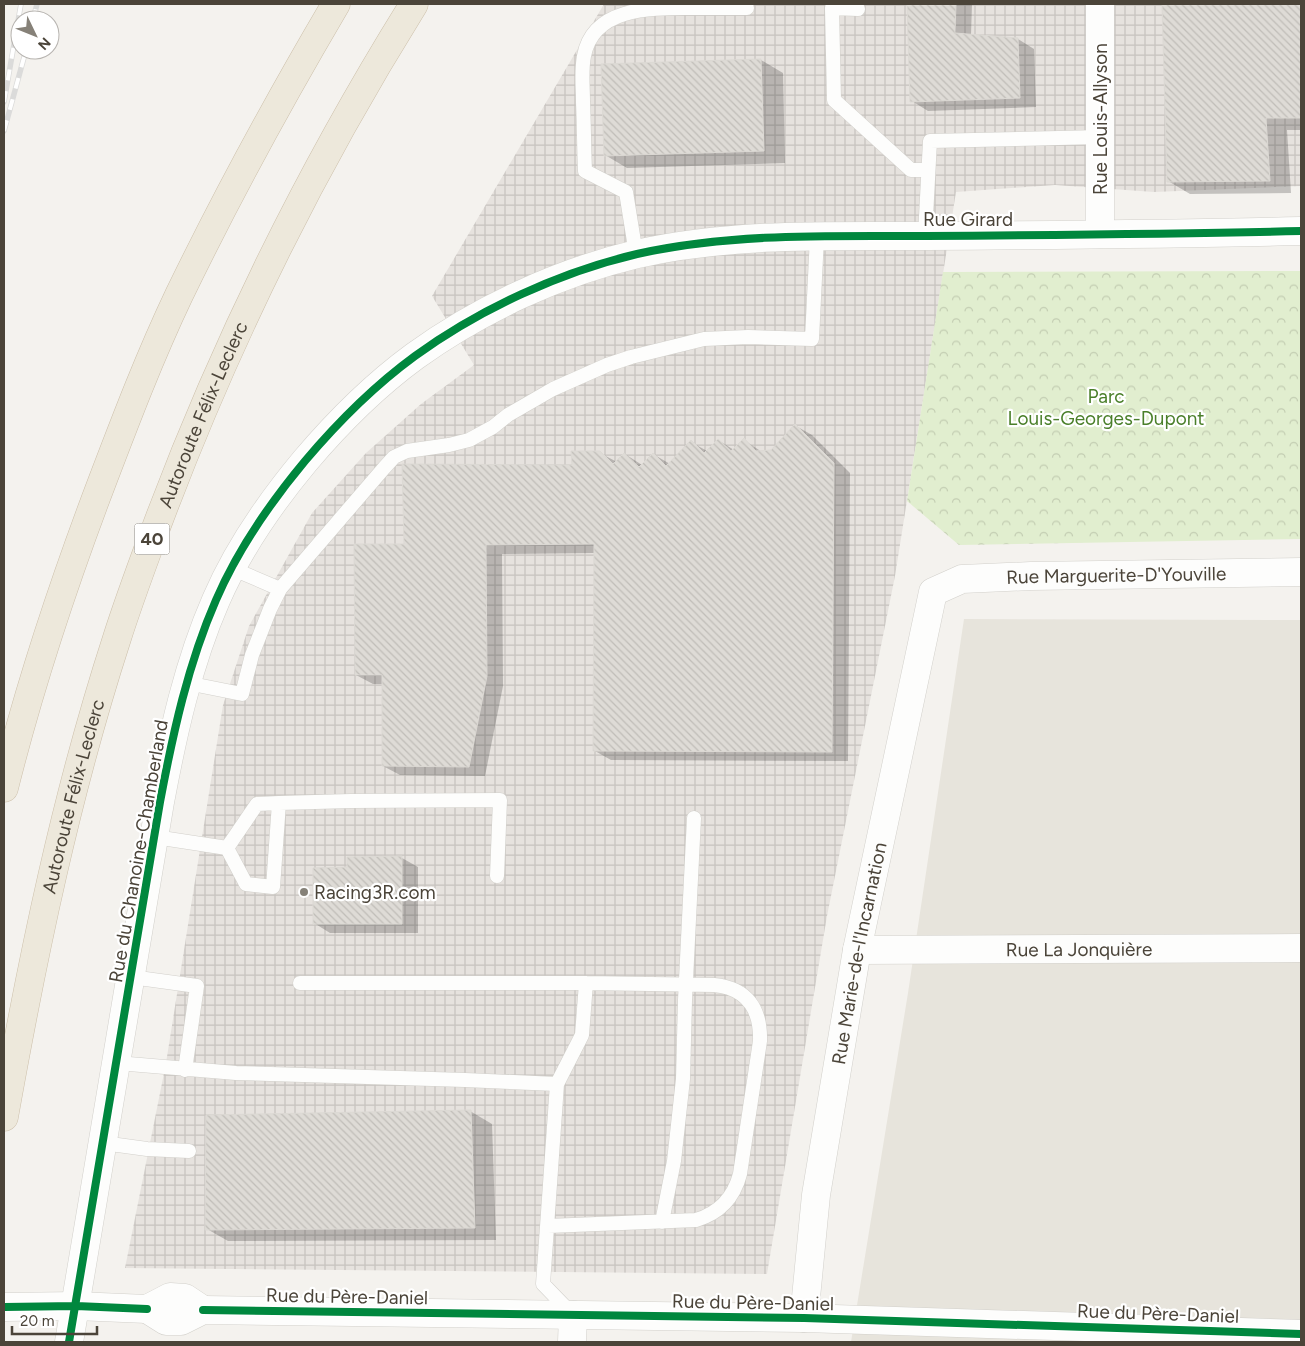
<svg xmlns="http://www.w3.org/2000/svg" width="1305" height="1346" viewBox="0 0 1305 1346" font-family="Figtree,sans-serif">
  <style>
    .residential { fill: #e7e4dc }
    .industrial { fill: url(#industrial-grid) }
    .park { fill: url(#park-crowns) }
    .shadow { fill: #0003 }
    .building { fill: url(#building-back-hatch); stroke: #dcd9d4 }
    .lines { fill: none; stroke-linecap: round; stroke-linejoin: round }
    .lane-casing { stroke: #d2d0cb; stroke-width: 15 }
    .street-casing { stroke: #d2d0cb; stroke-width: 29 }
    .highway-casing { stroke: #ccbfa9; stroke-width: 29 }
    .lane { stroke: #fdfdfc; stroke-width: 14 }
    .street { stroke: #fdfdfc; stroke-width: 28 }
    .highway { stroke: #ede8db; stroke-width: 28 }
    .rail-casing { stroke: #dbdbda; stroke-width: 5.5 }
    .rail { stroke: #fff; stroke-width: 4; stroke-dasharray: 11; stroke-linecap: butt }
    .cycleway-casing { stroke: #fff; stroke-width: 11 }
    .cycleway { stroke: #00873e; stroke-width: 8 }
    .poi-dot { fill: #868178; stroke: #fff; stroke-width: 2 }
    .labels { text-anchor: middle; stroke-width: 4.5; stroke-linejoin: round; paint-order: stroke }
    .shield { fill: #fff; stroke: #817c74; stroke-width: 1 }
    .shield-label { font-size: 18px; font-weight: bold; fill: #4b4439 }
    .street-label { font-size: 19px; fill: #4b4439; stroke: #fff }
    .park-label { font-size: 19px; fill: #4a7f2a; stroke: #fff }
    .poi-label { font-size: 19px; fill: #4b4439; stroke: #fff; text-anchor: start }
  </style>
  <defs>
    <pattern id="industrial-grid" width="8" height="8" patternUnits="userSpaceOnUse" patternTransform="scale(1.25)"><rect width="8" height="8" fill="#e6e2de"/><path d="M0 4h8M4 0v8" fill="none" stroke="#c7c3bf"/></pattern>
    <pattern id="park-crowns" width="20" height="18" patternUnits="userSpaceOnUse" patternTransform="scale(1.25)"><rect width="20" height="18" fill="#e1eecf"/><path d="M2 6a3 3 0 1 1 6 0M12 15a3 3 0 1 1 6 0" fill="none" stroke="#c3cdb2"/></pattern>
    <pattern id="building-back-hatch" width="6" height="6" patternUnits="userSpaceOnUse" patternTransform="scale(1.25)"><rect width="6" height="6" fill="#dedbd6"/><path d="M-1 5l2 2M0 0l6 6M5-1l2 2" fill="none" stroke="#c0bdb8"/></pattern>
  </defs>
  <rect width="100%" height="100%" fill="#f4f2ee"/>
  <!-- residential -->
  <path class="residential" d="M964 619 1301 620V1342H851L908 993Z"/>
  <!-- industrial -->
  <path class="industrial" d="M604 4H1301V186L1154 192 1055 185 956 192 895 576 827 916 767 1274 125 1268 166 1063 223 705 249 626 312 513 366 453 421 404 474 365 432 296Z"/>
  <!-- park -->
  <path class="park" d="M1301 271V539L959 545 907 501 943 272Z"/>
  <!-- shadow -->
  <path class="shadow" d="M908 4H972L971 35 1018 39 1034 49 1036 107 928 111 912 101Z
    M1163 4H1301V130H1287L1291 193 1190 194 1168 181Z
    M761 60 783 73 785 163 627 168 605 155Z
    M796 426 812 435 850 473 848 761 611 760 595 751V553L502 554 503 686 485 776 400 775 383 766 384 684H373L356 675 406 545 573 467 600 453 617 462 625 454 642 465 653 454 670 464 691 442 707 451 718 440 734 450 744 440 762 452 772 451Z
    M402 858 418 867V933H330L314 923 348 869Z
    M470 1111 492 1124 496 1240 228 1241 207 1229Z"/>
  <!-- building -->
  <path class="building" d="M907 4H956L955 33 1018 38 1020 98 910 102Z
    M1162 4H1301V118H1266L1270 181 1167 182Z
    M761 59 764 151 604 156 601 64Z
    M795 424 834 463 832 752 593 751 594 544 486 545 487 676 469 767 382 766V675H355L354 544H404L402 464 572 465 571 451H600L613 464 624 453 639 467 653 453 666 466 691 440 704 453 718 439 731 451 744 438 756 451 771 450Z
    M402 856V924H313V868L347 867V857Z
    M471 1110 475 1228 205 1230 206 1115Z"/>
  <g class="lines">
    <!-- lane casing -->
    <g class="lane-casing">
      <path id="lane" d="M858 9 832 8 834 100 911 170H928
        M925 236 930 141 1101 137
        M636 254 626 192 585 171C584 148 584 125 583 102 583 86 581 71 584 56 593 7 651 8 689 8 708 8 727 8 747 8
        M280 589 384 468 394 457 407 451 449 445 469 440 493 427 508 415 553 389 607 365 631 357 704 339 748 337 812 339 817 237
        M187 683 242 694 252 655 270 609 280 589 231 568
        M279 803 351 801 500 800 497 876
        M279 803 273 887 246 884 227 848 257 804Z
        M155 837 227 848
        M131 977 197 986 185 1070
        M300 983H586L714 985C747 988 761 1009 760 1041L740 1174C734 1197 720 1213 696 1220L548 1226
        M117 1063 236 1073 465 1080 557 1084 543 1284 573 1315
        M557 1084 582 1035 586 983
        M103 1143 147 1149 189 1151
        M662 1222 674 1161 683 1079 685 1000 694 818"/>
    </g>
    <!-- street casing -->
    <g class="street-casing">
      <g id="street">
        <path d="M1100 4V234"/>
        <path id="s1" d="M857 950 1301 948"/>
        <path d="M4 1307 76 1306 147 1309 170 1297 185 1298 203 1310"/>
        <path d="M147 1309 166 1321H181L203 1310 804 1318 1301 1334"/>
        <path id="s2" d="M804 1318 816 1195 857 950 933 592 962 579 1031 576 1301 572"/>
        <path d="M69 1342 160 802C173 733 188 664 216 600 238 549 270 503 305 461 338 422 374 386 415 356 480 309 560 272 637 254 731 233 830 236 925 236 1051 235 1176 234 1301 231"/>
        <path d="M572 1342 573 1315"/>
      </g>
    </g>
    <!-- highway casing -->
    <g class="highway-casing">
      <g id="highway">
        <path d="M4 788C30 684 64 582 102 482 126 419 150 356 179 295 227 196 280 99 336 4"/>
        <path id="s3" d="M4 1117C33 955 66 795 117 638 129 600 143 563 157 525 225 343 311 169 414 4"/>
      </g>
    </g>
    <!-- lane -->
    <use href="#lane" class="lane"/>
    <!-- street -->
    <use href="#street" class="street"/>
    <!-- highway -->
    <use href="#highway" class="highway"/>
    <!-- rail casing -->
    <g class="rail-casing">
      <path id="rail" d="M33 20 37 4
        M4 102 21 4
        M4 131 26 50"/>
    </g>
    <!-- rail -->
    <use href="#rail" class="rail"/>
    <!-- cycleway casing -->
    <g class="cycleway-casing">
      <path id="cycleway" d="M4 1307 76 1306 147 1309
        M203 1310 804 1318 1301 1334
        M69 1342 160 802C173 733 188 664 216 600 238 549 270 503 305 461 338 422 374 386 415 356 480 309 560 272 637 254 731 233 830 236 925 236 1051 235 1176 234 1301 231"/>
    </g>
    <!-- cycleway -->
    <use href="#cycleway" class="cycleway"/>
  </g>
  <!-- markers -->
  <circle class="poi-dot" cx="304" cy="892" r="5"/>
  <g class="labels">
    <!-- shield labels -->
    <rect class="shield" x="134.5" y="523.5" width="35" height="31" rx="4"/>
    <g class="shield-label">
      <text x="152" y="545">40</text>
    </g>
    <!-- street labels -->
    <g class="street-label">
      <text transform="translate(1100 119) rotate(-90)" y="7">Rue Louis-Allyson</text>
      <text x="968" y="226">Rue Girard</text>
      <text dy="7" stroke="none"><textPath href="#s3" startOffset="732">Autoroute Félix-Leclerc</textPath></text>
      <text dy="7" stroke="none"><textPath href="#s2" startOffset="924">Rue Marguerite-D'Youville</textPath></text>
      <text dy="7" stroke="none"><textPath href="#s3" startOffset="328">Autoroute Félix-Leclerc</textPath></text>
      <text transform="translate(138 851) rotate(-80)" y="7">Rue du Chanoine-Chamberland</text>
      <text dy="7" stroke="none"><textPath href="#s1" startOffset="222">Rue La Jonquière</textPath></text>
      <text dy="7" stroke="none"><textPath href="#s2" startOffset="369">Rue Marie-de-l'Incarnation</textPath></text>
      <text transform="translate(347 1296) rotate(1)" y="7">Rue du Père-Daniel</text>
      <text transform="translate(753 1302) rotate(1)" y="7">Rue du Père-Daniel</text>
      <text transform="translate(1158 1313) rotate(2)" y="7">Rue du Père-Daniel</text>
    </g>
    <!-- park labels -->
    <g class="park-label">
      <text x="1106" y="403">Parc<tspan x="1106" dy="22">Louis-Georges-Dupont</tspan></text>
    </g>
    <!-- poi labels -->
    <g class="poi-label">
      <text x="314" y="899">Racing3R.com</text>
    </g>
  </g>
  <!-- border -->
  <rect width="1305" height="1346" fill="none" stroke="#4b4439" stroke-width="10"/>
  <!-- north arrow -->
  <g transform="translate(35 35) rotate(133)"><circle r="24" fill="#ffffff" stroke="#b7b4b0"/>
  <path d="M0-4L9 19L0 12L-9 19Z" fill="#868178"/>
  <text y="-8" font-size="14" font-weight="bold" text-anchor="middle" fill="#4b4439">N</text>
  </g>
  <!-- scale -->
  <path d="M12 1326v8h85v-8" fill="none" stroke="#4b4439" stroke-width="2.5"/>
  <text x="20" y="1326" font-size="15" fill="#4b4439" stroke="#ffffff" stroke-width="4" paint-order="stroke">20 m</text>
</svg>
